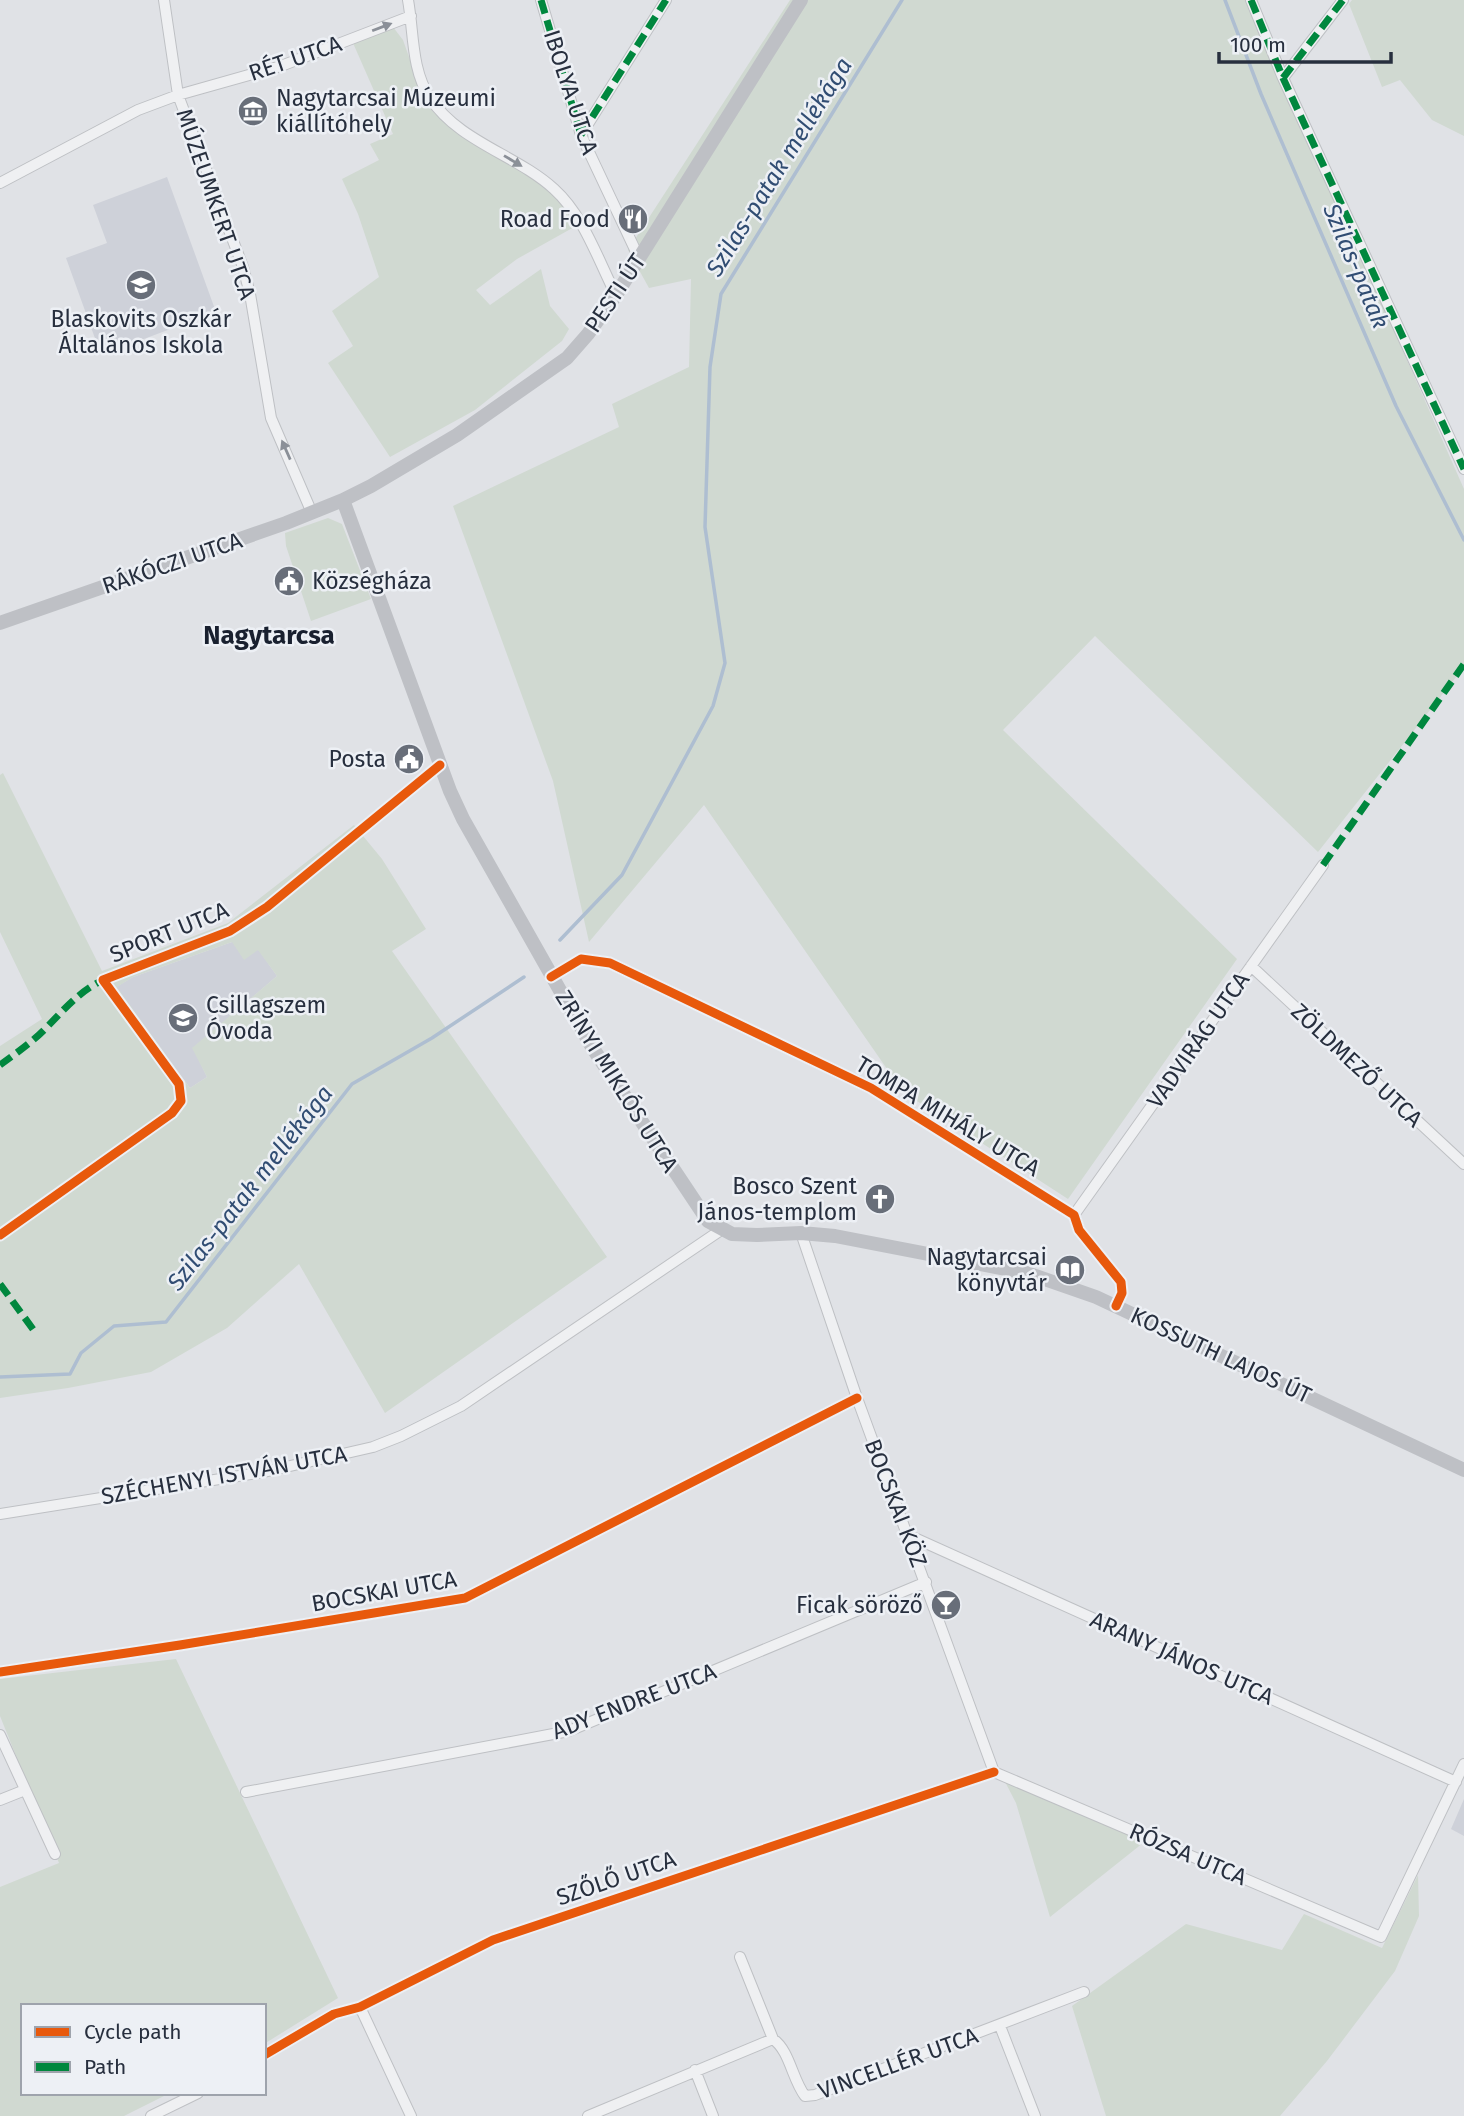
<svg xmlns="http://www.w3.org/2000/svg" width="1464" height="2116" viewBox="0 0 1464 2116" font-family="'Fira Sans',sans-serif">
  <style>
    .built { fill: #ced1d9 }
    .green { fill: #d0d9d1; fill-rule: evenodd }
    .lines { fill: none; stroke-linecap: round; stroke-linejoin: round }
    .stream { stroke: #aebed1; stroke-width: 3.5 }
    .street-casing { stroke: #bec0c4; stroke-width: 12 }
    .street { stroke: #eff0f2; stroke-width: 10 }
    .secondary { stroke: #bec0c5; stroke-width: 14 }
    .quiet { stroke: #00873e; stroke-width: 7; stroke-dasharray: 14 7; stroke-linecap: butt }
    .cycleway-casing { stroke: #edf0f5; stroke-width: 13 }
    .cycleway { stroke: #e8590c; stroke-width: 9 }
    .oneway { fill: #8b9098 }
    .labels { text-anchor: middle; stroke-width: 5; stroke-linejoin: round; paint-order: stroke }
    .street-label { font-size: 23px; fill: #272f3e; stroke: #edf0f5 }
    .poi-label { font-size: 23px; fill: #272f3e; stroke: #edf0f5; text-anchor: end }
    .water-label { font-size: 24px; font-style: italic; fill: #314d73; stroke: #edf0f5 }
    .quarter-label { font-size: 26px; font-weight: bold; fill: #19202f; stroke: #edf0f5 }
  </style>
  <rect width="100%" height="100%" fill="#e0e2e6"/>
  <!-- built -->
  <path class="built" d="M167 177 216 312 101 355 66 258 107 243 93 205Z
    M232 942 258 949 277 976 193 1048 207 1077 190 1088 116 987 133 977Z
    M1464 1799V1836L1451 1829Z"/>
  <!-- green -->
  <path class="green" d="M790 0H1248L1464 489V667L1318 852 1095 636 1003 730 1237 959 1068 1199 903 1092 704 805 589 942 553 781 453 506 619 427 612 404 689 367 691 279 649 288 628 250Z
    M1352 0H1464V136L1432 120 1400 80 1382 87 1349 4Z
    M393 27 403 40 414 71 438 111 533 175 567 208 576 226 517 259 476 290 490 305 541 269 550 306 569 329 562 341 475 410 390 457 328 363 353 346 332 311 379 277 358 214 342 179 379 160 370 144 393 134 353 43Z
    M328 518 342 524 371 599 311 621 286 546 285 533Z
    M3 773 102 971 228 923 354 825 382 859 426 929 392 951 607 1257 385 1413 299 1264 227 1328 151 1372 68 1388 0 1398V1046L42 1019 0 932V775ZM232 942 244 960 258 950 277 976 192 1048 207 1077 190 1088 117 987 133 977Z
    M176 1659 338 1998 264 2044V2006H23V2093H170L124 2116H0V1887L59 1863 0 1716V1679Z
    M1001 1774 1148 1839 1050 1917 1016 1803Z
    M1418 1875 1419 1916 1395 1971 1327 2061 1280 2116H1106L1072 2006 1186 1924 1282 1950 1304 1914 1382 1948Z"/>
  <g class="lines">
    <!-- stream -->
    <path class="stream" d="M1225 0 1261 94 1396 406 1464 540
      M560 940 622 875 713 706 725 663 705 527 710 367 721 294 902 0
      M0 1377 70 1374 81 1353 114 1326 166 1322 352 1084 432 1038 524 977"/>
    <!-- street casing -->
    <g class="street-casing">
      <path id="street" d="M164 0 178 95 243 267 250 294 271 418 312 513
        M408 0C414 33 411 69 430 98 459 142 517 155 554 189 584 216 598 260 616 295
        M541 0 581 135 639 258
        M1251 0 1283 78 1464 469
        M1283 78 1343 0
        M581 135 666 0
        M0 183 138 110 178 95 281 66 411 16
        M1251 966 1464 1164
        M551 977 581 959 610 963 871 1088 1074 1215 1079 1230 1121 1282 1122 1293 1116 1306
        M1074 1215 1323 865
        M801 1233 857 1398 994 1772
        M0 1235 172 1113 181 1101 179 1084 103 980 230 931 267 907 440 765
        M0 1514 264 1472 373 1447 401 1436 461 1406 721 1230
        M908 1535 1456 1782
        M0 1672 180 1645 465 1598 857 1398
        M0 1735 55 1854
        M994 1772 1381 1937 1464 1764
        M246 1792 569 1731 926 1582
        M0 1800 25 1790
        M740 1957 773 2039
        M360 2007 411 2116
        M1000 2026 1035 2116
        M264 2055 334 2014 360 2007 493 1940 994 1772
        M695 2070 713 2116
        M151 2116 198 2093
        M588 2116 773 2039C790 2051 792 2079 805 2096L815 2095 1084 1992"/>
    </g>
    <!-- street -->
    <use href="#street" class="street"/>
    <!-- secondary -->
    <path class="secondary" d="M343 500 450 791 463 819 592 1047 708 1221 732 1234 757 1235 801 1233 835 1236 1027 1273 1096 1297 1464 1470
      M0 623 286 523 343 500 371 486 457 435 567 358 588 334 616 295 801 0"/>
    <!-- quiet -->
    <path class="quiet" d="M541 0 581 135
      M1251 0 1283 78 1464 469
      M1283 78 1343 0
      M581 135 666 0
      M1323 865 1464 664
      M0 1065C15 1054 31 1043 44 1030 63 1011 78 992 103 980
      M0 1284 35 1332"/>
    <!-- cycleway casing -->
    <g class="cycleway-casing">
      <path id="cycleway" d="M551 977 581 959 610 963 871 1088 1074 1215 1079 1230 1121 1282 1122 1293 1116 1306
        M0 1235 172 1113 181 1101 179 1084 103 980 230 931 267 907 440 765
        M0 1672 180 1645 465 1598 857 1398
        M264 2055 334 2014 360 2007 493 1940 994 1772"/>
    </g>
    <!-- cycleway -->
    <use href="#cycleway" class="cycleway"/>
  </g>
  <!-- one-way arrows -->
  <defs><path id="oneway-solid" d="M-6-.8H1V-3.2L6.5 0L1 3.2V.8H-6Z" transform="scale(1.75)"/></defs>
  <g class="oneway">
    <use href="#oneway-solid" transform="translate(382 27) rotate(-21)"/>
    <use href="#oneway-solid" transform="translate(513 161) rotate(31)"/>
    <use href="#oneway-solid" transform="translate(286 450) rotate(-114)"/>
  </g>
  <!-- icons -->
  <defs>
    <g id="museum-disc" transform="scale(1.575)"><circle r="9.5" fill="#686e79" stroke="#edf0f5"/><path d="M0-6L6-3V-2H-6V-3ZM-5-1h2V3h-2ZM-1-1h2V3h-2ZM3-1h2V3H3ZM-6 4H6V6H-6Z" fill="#fff"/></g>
    <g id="restaurant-disc" transform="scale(1.575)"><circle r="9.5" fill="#686e79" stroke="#edf0f5"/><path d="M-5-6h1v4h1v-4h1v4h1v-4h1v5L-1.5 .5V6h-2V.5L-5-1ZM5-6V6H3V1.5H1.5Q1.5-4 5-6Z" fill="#fff"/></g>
    <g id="school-disc" transform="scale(1.575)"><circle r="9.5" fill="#686e79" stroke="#edf0f5"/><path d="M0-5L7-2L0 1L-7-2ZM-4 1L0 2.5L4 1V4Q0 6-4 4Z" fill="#fff"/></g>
    <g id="civic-disc" transform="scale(1.575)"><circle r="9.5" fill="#686e79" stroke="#edf0f5"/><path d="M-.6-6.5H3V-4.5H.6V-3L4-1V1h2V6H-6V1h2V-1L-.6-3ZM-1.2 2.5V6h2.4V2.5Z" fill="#fff"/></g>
    <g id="church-disc" transform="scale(1.575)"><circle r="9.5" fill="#686e79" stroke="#edf0f5"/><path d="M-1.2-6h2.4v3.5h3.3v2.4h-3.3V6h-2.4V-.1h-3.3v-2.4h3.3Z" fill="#fff"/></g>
    <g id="library-disc" transform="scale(1.575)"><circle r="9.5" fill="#686e79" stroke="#edf0f5"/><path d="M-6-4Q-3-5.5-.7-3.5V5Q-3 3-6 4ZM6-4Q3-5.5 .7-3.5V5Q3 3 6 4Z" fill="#fff"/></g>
    <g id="bar-disc" transform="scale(1.575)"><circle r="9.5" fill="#686e79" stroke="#edf0f5"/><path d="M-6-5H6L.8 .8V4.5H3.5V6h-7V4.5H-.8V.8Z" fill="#fff"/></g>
  </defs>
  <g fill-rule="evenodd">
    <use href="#museum-disc" x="253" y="111"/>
    <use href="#restaurant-disc" x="633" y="219"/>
    <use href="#school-disc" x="141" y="285"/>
    <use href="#civic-disc" x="289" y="581"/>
    <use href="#civic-disc" x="409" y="759"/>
    <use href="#school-disc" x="183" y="1018"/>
    <use href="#church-disc" x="880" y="1199"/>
    <use href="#library-disc" x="1070" y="1270"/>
    <use href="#bar-disc" x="946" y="1605"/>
  </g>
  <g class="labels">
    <!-- street labels -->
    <g class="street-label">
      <text transform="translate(295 58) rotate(-19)" y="8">RÉT UTCA</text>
      <text transform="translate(571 92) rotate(72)" y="8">IBOLYA UTCA</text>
      <text transform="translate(216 204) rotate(71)" y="8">MÚZEUMKERT UTCA</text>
      <text transform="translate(615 293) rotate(-56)" y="8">PESTI ÚT</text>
      <text transform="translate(172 563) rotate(-19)" y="8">RÁKÓCZI UTCA</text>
      <text transform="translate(169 932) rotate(-22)" y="8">SPORT UTCA</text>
      <text transform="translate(1198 1040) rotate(-55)" y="8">VADVIRÁG UTCA</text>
      <text transform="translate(1357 1065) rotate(43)" y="8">ZÖLDMEZŐ UTCA</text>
      <text transform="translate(617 1081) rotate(58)" y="8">ZRÍNYI MIKLÓS UTCA</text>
      <text transform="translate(948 1116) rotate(31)" y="8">TOMPA MIHÁLY UTCA</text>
      <text transform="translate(1221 1355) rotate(25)" y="8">KOSSUTH LAJOS ÚT</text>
      <text transform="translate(224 1475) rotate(-10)" y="8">SZÉCHENYI ISTVÁN UTCA</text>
      <text transform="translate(896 1503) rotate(69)" y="8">BOCSKAI KÖZ</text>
      <text transform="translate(384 1591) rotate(-10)" y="8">BOCSKAI UTCA</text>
      <text transform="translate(1182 1658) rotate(24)" y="8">ARANY JÁNOS UTCA</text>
      <text transform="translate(634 1701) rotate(-21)" y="8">ADY ENDRE UTCA</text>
      <text transform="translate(1188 1854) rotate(23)" y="8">RÓZSA UTCA</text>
      <text transform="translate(616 1878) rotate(-19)" y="8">SZŐLŐ UTCA</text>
      <text transform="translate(898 2063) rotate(-20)" y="8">VINCELLÉR UTCA</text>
    </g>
    <!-- poi labels -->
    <g class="poi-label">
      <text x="276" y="106" text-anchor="start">Nagytarcsai Múzeumi<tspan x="276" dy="26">kiállítóhely</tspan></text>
      <text x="610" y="227">Road Food</text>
      <text x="141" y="327" text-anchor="middle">Blaskovits Oszkár<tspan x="141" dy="26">Általános Iskola</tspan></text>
      <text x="312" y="589" text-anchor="start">Községháza</text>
      <text x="386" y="767">Posta</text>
      <text x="206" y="1013" text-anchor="start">Csillagszem<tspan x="206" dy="26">Óvoda</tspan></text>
      <text x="857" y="1194">Bosco Szent<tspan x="857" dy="26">János-templom</tspan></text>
      <text x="1047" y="1265">Nagytarcsai<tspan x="1047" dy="26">könyvtár</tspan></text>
      <text x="923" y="1613">Ficak söröző</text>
    </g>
    <!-- water labels -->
    <g class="water-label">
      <text transform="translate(779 167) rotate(-58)" y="8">Szilas-patak mellékága</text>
      <text transform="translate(1356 266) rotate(67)" y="8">Szilas-patak</text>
      <text transform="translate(250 1188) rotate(-52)" y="8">Szilas-patak mellékága</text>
    </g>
    <!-- quarter labels -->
    <g class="quarter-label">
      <text x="269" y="644">Nagytarcsa</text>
    </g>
  </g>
  <!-- legend -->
  <rect x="21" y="2004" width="245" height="91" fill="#edf0f5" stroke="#9ea3ac" stroke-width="2"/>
  <rect x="35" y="2027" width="35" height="10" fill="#e8590c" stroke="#9ea3ac" stroke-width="2"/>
  <text x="84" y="2039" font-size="21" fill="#272f3e">Cycle path</text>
  <rect x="35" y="2062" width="35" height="10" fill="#00873e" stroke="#9ea3ac" stroke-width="2"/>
  <text x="84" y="2074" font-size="21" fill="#272f3e">Path</text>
  <!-- scale -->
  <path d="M1219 52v10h172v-10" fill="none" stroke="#272f3e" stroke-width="3.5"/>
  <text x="1230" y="52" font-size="21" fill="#272f3e" stroke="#edf0f5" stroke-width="5" paint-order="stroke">100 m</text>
</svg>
